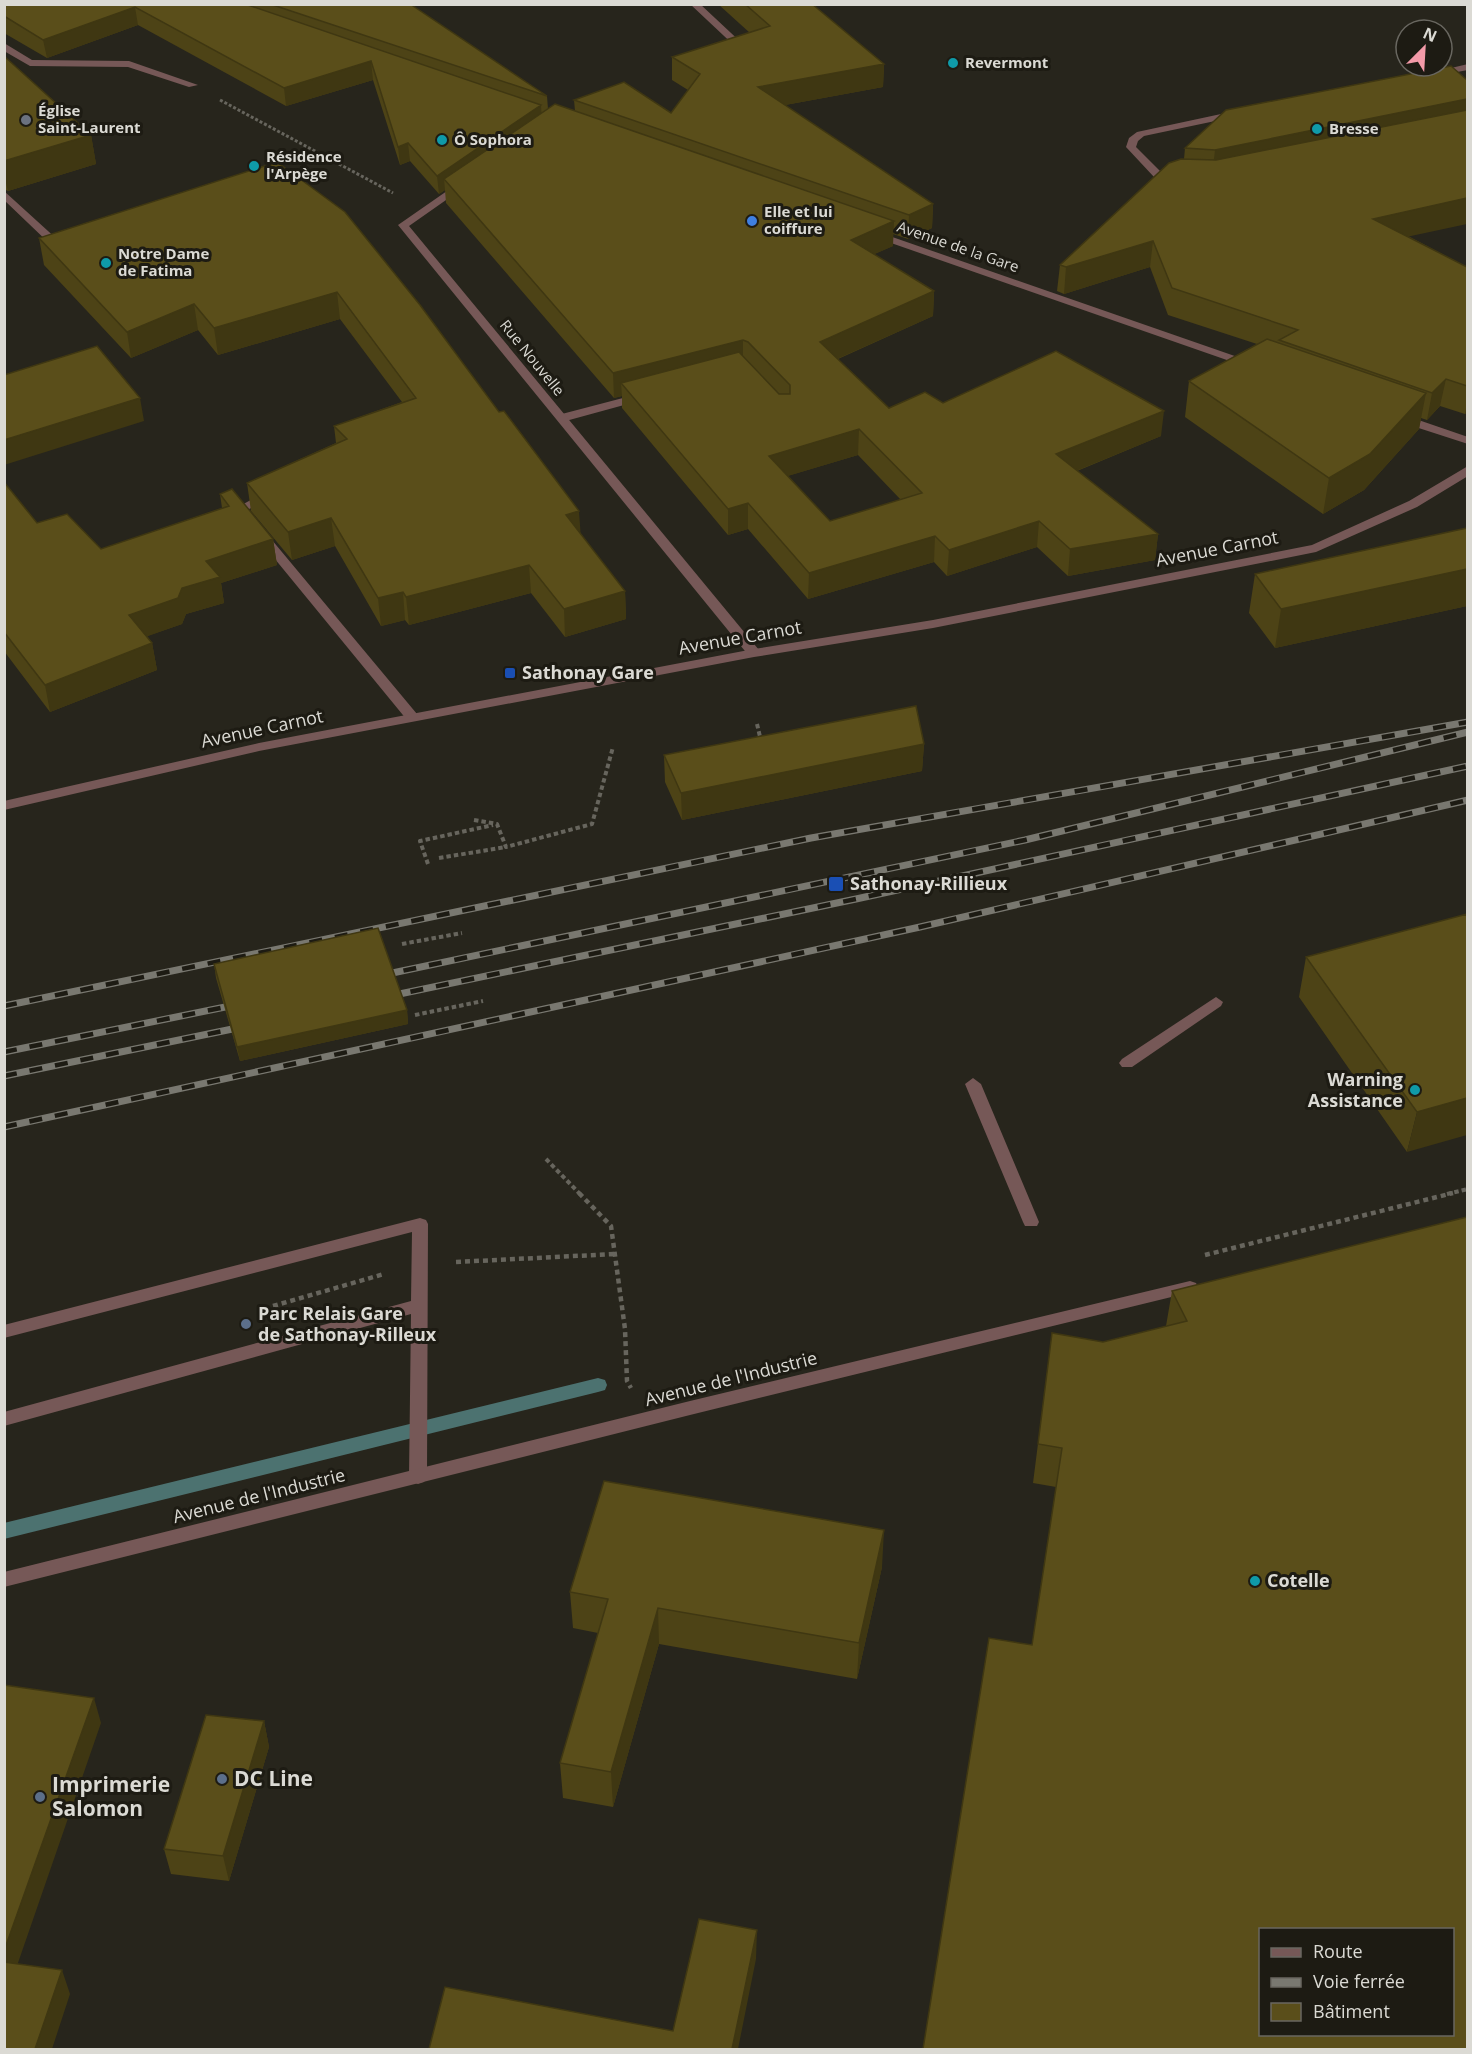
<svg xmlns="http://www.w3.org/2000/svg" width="1472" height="2054" viewBox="0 0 1472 2054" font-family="'Open Sans',sans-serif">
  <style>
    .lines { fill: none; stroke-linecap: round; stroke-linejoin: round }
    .stream { fill: #4c7270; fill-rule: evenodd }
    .path-far2 { stroke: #67655d; stroke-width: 3; stroke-dasharray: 3 2; stroke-linecap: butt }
    .path-far1 { stroke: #67655d; stroke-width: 4; stroke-dasharray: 4.5 3; stroke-linecap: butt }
    .path { stroke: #67655d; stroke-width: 4.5; stroke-dasharray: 5 4; stroke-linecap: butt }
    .service { fill: #765857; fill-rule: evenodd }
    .minor { fill: #765857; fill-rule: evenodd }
    .tertiary { fill: #765857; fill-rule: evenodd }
    .rail-casing { stroke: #797870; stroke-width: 7 }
    .rail { stroke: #1d1b13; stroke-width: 4.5; stroke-dasharray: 13; stroke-linecap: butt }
    .wall { fill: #4d4316; fill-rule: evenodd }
    .shaded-wall { fill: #3f3712 }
    .building { fill: #5a4e1a; stroke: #3f3712; stroke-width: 1.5; fill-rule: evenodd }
    .culture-dot { fill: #0f9aa8; stroke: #1d1b13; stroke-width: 2 }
    .worship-dot { fill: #6b7280; stroke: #1d1b13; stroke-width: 2 }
    .shop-dot { fill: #3f7fe0; stroke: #1d1b13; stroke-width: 2 }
    .transit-dot { fill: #1a4fb4; stroke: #1d1b13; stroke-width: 2 }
    .service-dot { fill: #5c6f8a; stroke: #1d1b13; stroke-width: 2 }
    .labels { text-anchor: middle; stroke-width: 6; stroke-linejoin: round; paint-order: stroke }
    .far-poi-label { font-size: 15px; font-weight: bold; fill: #dbdad4; stroke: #1d1b13; text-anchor: start }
    .far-street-label { font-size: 15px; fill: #dbdad4; stroke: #1d1b13 }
    .street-label { font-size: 18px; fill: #dbdad4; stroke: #1d1b13 }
    .poi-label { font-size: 18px; font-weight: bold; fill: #dbdad4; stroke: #1d1b13; text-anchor: start }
    .near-poi-label { font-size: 21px; font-weight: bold; fill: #dbdad4; stroke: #1d1b13; text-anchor: start }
  </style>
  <rect width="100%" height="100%" fill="#27251c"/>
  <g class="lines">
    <!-- stream -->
    <path class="stream" d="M598 1378 605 1380 607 1385 605 1390 598 1392 4 1539V1523Z"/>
    <!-- path-far2 -->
    <path class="path-far2" d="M220 100 393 193"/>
    <!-- path-far1 -->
    <path class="path-far1" d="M757 724 761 741
      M474 820 497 824 506 847 592 824 613 747
      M439 858 506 847
      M428 864 420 841 493 825
      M402 944 462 933
      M415 1015 483 1001
      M546 1159 580 1194
      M1447 1194 1468 1189"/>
    <!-- path -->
    <path class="path" d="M579 1193 611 1226 625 1329 627 1381 631 1388
      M1205 1255 1453 1193
      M456 1262 615 1254
      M273 1306 384 1274"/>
    <!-- service -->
    <path class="service" d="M4 43 32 60 129 61 198 85 189 87 128 67 30 66 4 51Z
      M1468 64V70L1435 76 1430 73Z
      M1235 111 1239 112V116L1144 136 1138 141 1136 147 1162 173 1180 178V182L1154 177 1126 147 1129 138 1137 132Z
      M4 191 59 241V245H51L4 200Z
      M642 393 646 395V399L562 422 556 418 558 415Z
      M264 493 270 497 268 500 247 510 417 714 419 717 417 720H407L234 509Z
      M1216 997 1223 1002 1221 1006 1132 1067H1122L1119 1063 1122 1059Z
      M973 1078 981 1084 1039 1222 1037 1226H1025L1023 1222 965 1084Z
      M420 1218 426 1220 428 1224 427 1477 424 1482 418 1484 412 1482 409 1477 411 1314 4 1426V1412L411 1301 412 1232 4 1338V1325Z"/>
    <!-- minor -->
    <path class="minor" d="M690 4H700L746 47V51H740Z
      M457 184 466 186 409 226 759 650 761 653 759 656H749L398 225Z
      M875 231 1252 362 1254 364 1248 367 1244 366 871 236 870 234Z
      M1401 414 1468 437V444L1397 421 1395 418Z"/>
    <!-- tertiary -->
    <path class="tertiary" d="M1468 466V476L1417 507 1316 552 933 628 754 657 259 751 4 810V801L259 743 754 649 933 620 1312 545 1409 501Z
      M1190 1281 1196 1283 1198 1287 1196 1291 690 1415 4 1587V1572L690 1401Z"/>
    <!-- rail casing -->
    <g class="rail-casing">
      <path id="rail" d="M378 976 1025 840 1468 732
        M385 997 856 899 1468 766
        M4 1006 811 838 1468 722
        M4 1052 240 1004
        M4 1076 247 1026
        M4 1127 920 927 1468 800"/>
    </g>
    <!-- rail -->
    <use href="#rail" class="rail"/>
  </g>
  <!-- wall -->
  <path class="wall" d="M4 4H410L547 96 548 109 575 111 574 100 671 113 688 90 672 80V57L750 33 718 4H812L884 64 883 87 785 105 933 204 932 228 908 239 893 234V246L874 254 934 291 933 316 838 359 889 408 943 403 1161 436 1077 471 1158 534 1155 560 1068 576 1037 547 947 576 934 562 808 599 748 529 728 535 622 408V396L614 398 446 203 445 190 439 194 410 161 400 165 373 80 286 106 138 25 47 58 4 33ZM858 455 901 500 830 521 787 476Z
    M4 56 91 135 96 164 8 191 4 189Z
    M1226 110 1408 236 1467 267V413L1465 414 1440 406 1427 420 1421 418 1419 429 1364 490 1323 514 1185 417 1189 381 1257 344 1168 315 1150 267 1064 294 1057 291 1060 265 1184 159 1185 148Z
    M277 162 580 533 625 591 626 619 565 637 531 593 409 625 405 620 381 626 335 546 292 560 251 511 247 483 336 443 334 426 402 402 340 319 218 355 198 330 131 358 44 265 39 238Z
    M4 482 37 523 101 549 222 508 220 494 273 539 277 565 221 583 224 603 186 614 182 624 147 636 152 643 157 670 50 712 4 651Z
    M1255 574 1467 606 1275 648 1249 613Z
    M924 744 922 771 682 820 665 782 664 755Z
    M1467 914 1407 1152 1299 997 1306 957Z
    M214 964 407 1010 408 1024 240 1061 216 978Z
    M1467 1217 1032 1645 1056 1487 1033 1483 1052 1333 1103 1342 1166 1326 1172 1291Z
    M882 1567 857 1679 659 1644 613 1807 563 1798 560 1763 598 1633 573 1628 570 1592Z
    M264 1721 269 1747 229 1881 171 1874 164 1849Z"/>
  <!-- shaded-wall -->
  <path class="shaded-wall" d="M135 7 138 25 47 58 43 40Z
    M371 61 373 80 286 106 284 88Z
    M884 64 883 87 758 110V87Z
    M1467 99V124L1212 176 1215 150Z
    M541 105 542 124 444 179 445 190 439 194 437 176Z
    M91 135 96 164 8 191 4 175V161Z
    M408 143 410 161 400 165 398 147Z
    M1467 198V224L1369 245 1373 219Z
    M933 204 932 228 908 239 909 215Z
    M894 221 893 246 850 265 851 240Z
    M1153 241 1150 267 1064 294 1066 267Z
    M934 291 933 316 819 367 820 342Z
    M337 292 340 319 218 355 214 328Z
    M194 304 198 330 131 358 127 332Z
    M743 340V366L621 383 622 396 614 398 613 373Z
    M1446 379 1440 406 1427 420 1432 393Z
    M1426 393 1419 429 1364 490 1323 514 1329 478Z
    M140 398 144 421 4 465V440Z
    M1467 403V413L1465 414Z
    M1164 411 1161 436 1054 480 1056 454Z
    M859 429 858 455 768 482 769 456Z
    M748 503V529L728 535V509Z
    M579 511 581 539 566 515Z
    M331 518 335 546 292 560 288 532Z
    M1039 521 1037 547 947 576 949 550Z
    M1158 534 1155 560 1068 576 1070 549Z
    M935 536 934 562 808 599 809 573Z
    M273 539 277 565 221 583 224 603 186 614 182 624 134 641 129 615 182 588 206 561Z
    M529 565 531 593 409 625 406 597Z
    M1467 569V606L1275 648 1281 609Z
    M625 591 626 619 565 637 564 609Z
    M403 592 405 620 381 626 378 598Z
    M152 643 157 670 50 712 45 685Z
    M924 744 922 771 682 820 681 793Z
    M407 1010 408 1024 240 1061 237 1047Z
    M1467 1098V1135L1407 1152 1417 1112Z
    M884 1530 882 1567 857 1679 859 1643Z
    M658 1608 659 1644 613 1807 611 1772Z
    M94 1698 101 1723 10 1986 4 1971V1951Z
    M264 1721 269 1747 229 1881 223 1856Z
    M757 1930 756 1959 738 2049H732Z
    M62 1970 70 1994 52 2049H35Z"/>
  <!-- building -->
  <path class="building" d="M4 4H245L541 105 437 176 408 143 398 147 371 61 284 88 135 7 43 40 4 16Z
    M270 4H410L547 96Z
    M745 4H812L884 64 758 87 933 204 909 215 574 100 624 82 671 113 700 74 672 57 770 26Z
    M4 56 91 135 4 161Z
    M1451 66 1467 80V99L1215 150 1185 148 1226 110Z
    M555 104 894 221 851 240 934 291 820 342 889 408 925 392 943 403 1056 351 1164 411 1056 454 1158 534 1070 549 1039 521 949 550 935 536 809 573 748 503 728 509 621 383 739 352 779 394H790V385L748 342 743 340 613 373 444 179ZM859 429 922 493 830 521 769 456Z
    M1467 110V198L1373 219 1467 267V386L1446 379 1432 393 1279 340 1298 330 1172 288 1153 241 1066 267 1060 265 1169 163 1181 159 1216 160Z
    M277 162 345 212 420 305 499 412 504 411 579 511 566 515 625 591 564 609 529 565 406 597 403 592 378 598 331 518 288 532 247 483 347 439 334 426 416 398 337 292 214 328 194 304 127 332 39 238Z
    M1267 339 1426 393 1370 454 1329 478 1189 381Z
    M97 346 140 398 4 440V375Z
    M4 482 37 523 67 514 101 549 229 506 220 494 232 489 273 539 206 561 220 577 182 588 178 598 129 615 152 643 45 685 4 632Z
    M1467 528V569L1281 609 1255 574Z
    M916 706 924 744 681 793 664 755Z
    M1467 914V1098L1417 1112 1306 957Z
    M378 928 407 1010 237 1047 214 964Z
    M1467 1217V2049H923L989 1638 1032 1645 1062 1448 1038 1444 1052 1333 1103 1342 1187 1321 1172 1291ZM1260 1929H1452V2034H1260Z
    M604 1481 884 1530 859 1643 658 1608 611 1772 560 1763 608 1599 570 1592Z
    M4 1685 94 1698 4 1951Z
    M206 1715 264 1721 223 1856 164 1849Z
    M699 1919 757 1930 732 2049H429L445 1987 673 2031Z
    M4 1962 62 1970 35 2049H4Z"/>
  <!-- markers -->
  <g class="culture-dot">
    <circle cx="953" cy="63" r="6"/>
    <circle cx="1317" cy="129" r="6"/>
    <circle cx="442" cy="140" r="6"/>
    <circle cx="254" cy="166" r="6"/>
    <circle cx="106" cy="263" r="6"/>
    <circle cx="1415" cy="1090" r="6"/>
    <circle cx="1255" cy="1581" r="6"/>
  </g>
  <circle class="worship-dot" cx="26" cy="120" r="6"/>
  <circle class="shop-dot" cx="752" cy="221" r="6"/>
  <g class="transit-dot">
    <rect x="504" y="667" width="12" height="12" rx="3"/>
    <rect x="828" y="876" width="16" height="16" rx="3"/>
  </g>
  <g class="service-dot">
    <circle cx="246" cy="1324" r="6"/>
    <circle cx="222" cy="1779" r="6"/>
    <circle cx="40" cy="1797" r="6"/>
  </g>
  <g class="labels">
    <!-- far-poi labels -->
    <g class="far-poi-label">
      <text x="965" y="68">Revermont</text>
      <text x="38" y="116">Église<tspan x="38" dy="17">Saint-Laurent</tspan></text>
      <text x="1329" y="134">Bresse</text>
      <text x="454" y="145">Ô Sophora</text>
      <text x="266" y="162">Résidence<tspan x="266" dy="17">l'Arpège</tspan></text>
      <text x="764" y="217">Elle et lui<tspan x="764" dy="17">coiffure</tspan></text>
      <text x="118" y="259">Notre Dame<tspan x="118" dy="17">de Fatima</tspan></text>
    </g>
    <!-- far-street labels -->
    <g class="far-street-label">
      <text transform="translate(958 247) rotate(19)" y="5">Avenue de la Gare</text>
      <text transform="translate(532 358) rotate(51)" y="5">Rue Nouvelle</text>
    </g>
    <!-- street labels -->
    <g class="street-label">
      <text transform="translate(1217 549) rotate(-11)" y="6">Avenue Carnot</text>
      <text transform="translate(740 638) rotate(-10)" y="6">Avenue Carnot</text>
      <text transform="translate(262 729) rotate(-12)" y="6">Avenue Carnot</text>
      <text transform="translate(731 1379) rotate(-14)" y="6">Avenue de l'Industrie</text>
      <text transform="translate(259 1496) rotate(-14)" y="6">Avenue de l'Industrie</text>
    </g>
    <!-- poi labels -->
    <g class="poi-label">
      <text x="522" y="679">Sathonay Gare</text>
      <text x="850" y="890">Sathonay-Rillieux</text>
      <text x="1403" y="1086" text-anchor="end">Warning<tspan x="1403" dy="21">Assistance</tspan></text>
      <text x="258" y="1320">Parc Relais Gare<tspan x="258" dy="21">de Sathonay-Rilleux</tspan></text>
      <text x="1267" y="1587">Cotelle</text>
    </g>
    <!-- near-poi labels -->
    <g class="near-poi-label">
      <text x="234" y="1786">DC Line</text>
      <text x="52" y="1792">Imprimerie<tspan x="52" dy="24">Salomon</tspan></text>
    </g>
  </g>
  <!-- border -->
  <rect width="1472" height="2054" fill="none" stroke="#dbdad4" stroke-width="12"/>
  <!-- legend -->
  <rect x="1259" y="1928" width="195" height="108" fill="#1d1b13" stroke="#696760" stroke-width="1.5"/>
  <rect x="1271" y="1948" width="30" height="9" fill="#765857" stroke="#696760" stroke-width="1.5"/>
  <text x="1313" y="1958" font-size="18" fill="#dbdad4">Route</text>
  <rect x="1271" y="1978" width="30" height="9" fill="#797870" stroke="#696760" stroke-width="1.5"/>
  <text x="1313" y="1988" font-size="18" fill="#dbdad4">Voie ferrée</text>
  <rect x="1271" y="2003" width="30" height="18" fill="#5a4e1a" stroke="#696760" stroke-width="1.5"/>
  <text x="1313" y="2018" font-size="18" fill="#dbdad4">Bâtiment</text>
  <!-- north arrow -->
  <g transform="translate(1424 48) rotate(24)"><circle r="28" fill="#1d1b13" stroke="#696760" stroke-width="1.5"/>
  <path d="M0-4.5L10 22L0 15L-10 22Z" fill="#f39aa8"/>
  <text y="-9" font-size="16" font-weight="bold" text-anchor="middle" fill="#dbdad4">N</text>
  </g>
</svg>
